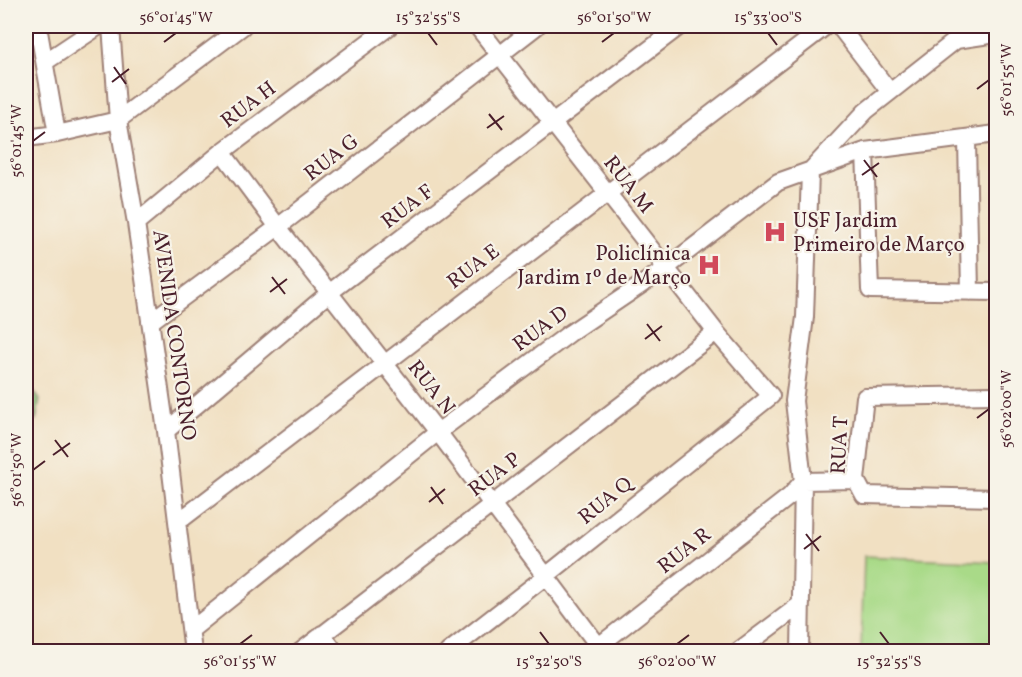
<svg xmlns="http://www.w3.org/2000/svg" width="1022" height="677" viewBox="0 0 1022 677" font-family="Vollkorn,serif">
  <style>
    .green { fill: #a9da88; stroke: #7a7c5a; stroke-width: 1.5 }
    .forest { fill: #86ba74; stroke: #686c50; stroke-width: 1.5 }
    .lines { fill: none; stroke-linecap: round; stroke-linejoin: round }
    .minor-casing { stroke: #9e8076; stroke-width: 20 }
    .minor { stroke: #fff; stroke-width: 16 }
    .ticks { fill: none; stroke: #4a1f2b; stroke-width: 2 }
    .labels { text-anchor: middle; stroke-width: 4.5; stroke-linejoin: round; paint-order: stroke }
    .street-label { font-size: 21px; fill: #4a1f2b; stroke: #f7f3e8 }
    .poi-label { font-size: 21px; fill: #4a1f2b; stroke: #f7f3e8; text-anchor: start }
    .neatline { fill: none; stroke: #4a1f2b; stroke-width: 2 }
    .ticks-label { font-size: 15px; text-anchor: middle; fill: #4a1f2b }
  </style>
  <rect width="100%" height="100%" fill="#f7f3e8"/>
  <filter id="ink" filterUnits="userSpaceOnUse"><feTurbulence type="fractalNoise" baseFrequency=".0167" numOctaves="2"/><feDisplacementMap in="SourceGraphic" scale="12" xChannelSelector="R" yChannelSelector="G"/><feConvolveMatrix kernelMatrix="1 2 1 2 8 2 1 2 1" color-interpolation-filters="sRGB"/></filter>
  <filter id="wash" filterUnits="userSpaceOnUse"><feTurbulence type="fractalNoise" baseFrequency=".008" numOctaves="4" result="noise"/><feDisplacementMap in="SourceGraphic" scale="24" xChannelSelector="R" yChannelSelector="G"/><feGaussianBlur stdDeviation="1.35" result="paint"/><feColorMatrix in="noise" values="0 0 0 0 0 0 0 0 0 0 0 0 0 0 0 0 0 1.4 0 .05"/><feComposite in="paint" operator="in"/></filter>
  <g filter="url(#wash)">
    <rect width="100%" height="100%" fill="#f1e0c2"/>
    <!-- green -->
    <path class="green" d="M864 556 996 562V651H861Z"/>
    <!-- forest -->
    <path class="forest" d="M26 380 40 400 36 420 26 424Z"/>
  </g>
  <g filter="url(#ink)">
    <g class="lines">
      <!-- minor casing -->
      <g class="minor-casing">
        <path id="minor" d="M38 26 57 134
          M111 26 118 120 136 223 166 431 193 652
          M477 26 716 332 771 396
          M839 26 890 92
          M956 40 996 34
          M45 62 99 26
          M26 138 57 134 118 120 243 26
          M967 140 970 292
          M865 151 870 290 996 292
          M222 152 278 227 438 432 603 652
          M812 169 866 111 974 26
          M136 223 222 152 390 26
          M150 322 278 227 537 26
          M996 395 865 397 856 480 864 495 996 498
          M166 431 329 293 680 26
          M178 522 826 26
          M191 630 438 432 570 333 666 268 778 182 865 151 996 134
          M322 634 335 652
          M300 652 716 332
          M448 652 546 576 771 396
          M591 652 790 496 803 481 856 480
          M737 652 801 604
          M800 652 803 481 794 401 805 317 810 172"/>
      </g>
      <!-- minor -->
      <use href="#minor" class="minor"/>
    </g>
  </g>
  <!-- ticks -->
  <path class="ticks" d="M428 33 437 45M768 33 777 45M164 42 176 33M602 42 614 33M114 67 126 84M112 82 129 69M977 89 989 80M489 114 502 130M487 128 504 116M33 141 45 132M864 160 877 177M862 175 879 163M272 277 285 294M270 292 287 279M647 324 660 341M645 339 662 326M977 418 989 409M55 440 68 457M53 455 70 443M33 470 45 461M431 487 443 504M429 502 445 489M806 534 819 551M804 549 821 536M540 632 549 644M880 632 889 644M240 644 252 635M677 644 689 635"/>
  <!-- icons -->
  <defs>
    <g id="hospital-bare" transform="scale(1.8)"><path d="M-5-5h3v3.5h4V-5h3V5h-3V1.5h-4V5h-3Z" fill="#d1495b" stroke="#f7f3e8" stroke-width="2.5" paint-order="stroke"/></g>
  </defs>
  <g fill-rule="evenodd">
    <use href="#hospital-bare" x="775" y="232"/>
    <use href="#hospital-bare" x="709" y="265"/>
  </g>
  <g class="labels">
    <!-- street labels -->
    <g class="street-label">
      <text transform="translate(248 104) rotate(-37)" y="7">RUA H</text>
      <text transform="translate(331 157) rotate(-38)" y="7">RUA G</text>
      <text transform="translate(629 184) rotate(52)" y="7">RUA M</text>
      <text transform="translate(407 206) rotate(-37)" y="7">RUA F</text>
      <text transform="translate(473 266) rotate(-37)" y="7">RUA E</text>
      <text transform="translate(540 328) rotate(-36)" y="7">RUA D</text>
      <text transform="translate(175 335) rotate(82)" y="7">AVENIDA CONTORNO</text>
      <text transform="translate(432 387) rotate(52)" y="7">RUA N</text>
      <text transform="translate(839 445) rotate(-87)" y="7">RUA T</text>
      <text transform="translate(494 474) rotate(-37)" y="7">RUA P</text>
      <text transform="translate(605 500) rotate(-39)" y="7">RUA Q</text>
      <text transform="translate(684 550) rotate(-38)" y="7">RUA R</text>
    </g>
    <!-- poi labels -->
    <g class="poi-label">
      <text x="793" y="227">USF Jardim<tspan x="793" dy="24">Primeiro de Março</tspan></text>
      <text x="691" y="260" text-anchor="end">Policlínica<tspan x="691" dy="24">Jardim 1º de Março</tspan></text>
    </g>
  </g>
  <!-- margin -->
  <rect width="1022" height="677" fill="none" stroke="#f7f3e8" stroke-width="66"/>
  <rect x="33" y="33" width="956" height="611" class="neatline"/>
  <g class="ticks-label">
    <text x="176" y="22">56°01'45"W</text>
    <text x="428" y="22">15°32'55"S</text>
    <text x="614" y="22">56°01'50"W</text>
    <text x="768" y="22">15°33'00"S</text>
    <text transform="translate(1006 80) rotate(-90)" y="5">56°01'55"W</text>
    <text transform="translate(16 141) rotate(-90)" y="5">56°01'45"W</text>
    <text transform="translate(1006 409) rotate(-90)" y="5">56°02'00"W</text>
    <text transform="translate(16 470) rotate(-90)" y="5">56°01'50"W</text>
    <text x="240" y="666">56°01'55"W</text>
    <text x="549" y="666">15°32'50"S</text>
    <text x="677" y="666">56°02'00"W</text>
    <text x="889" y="666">15°32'55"S</text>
  </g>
</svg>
